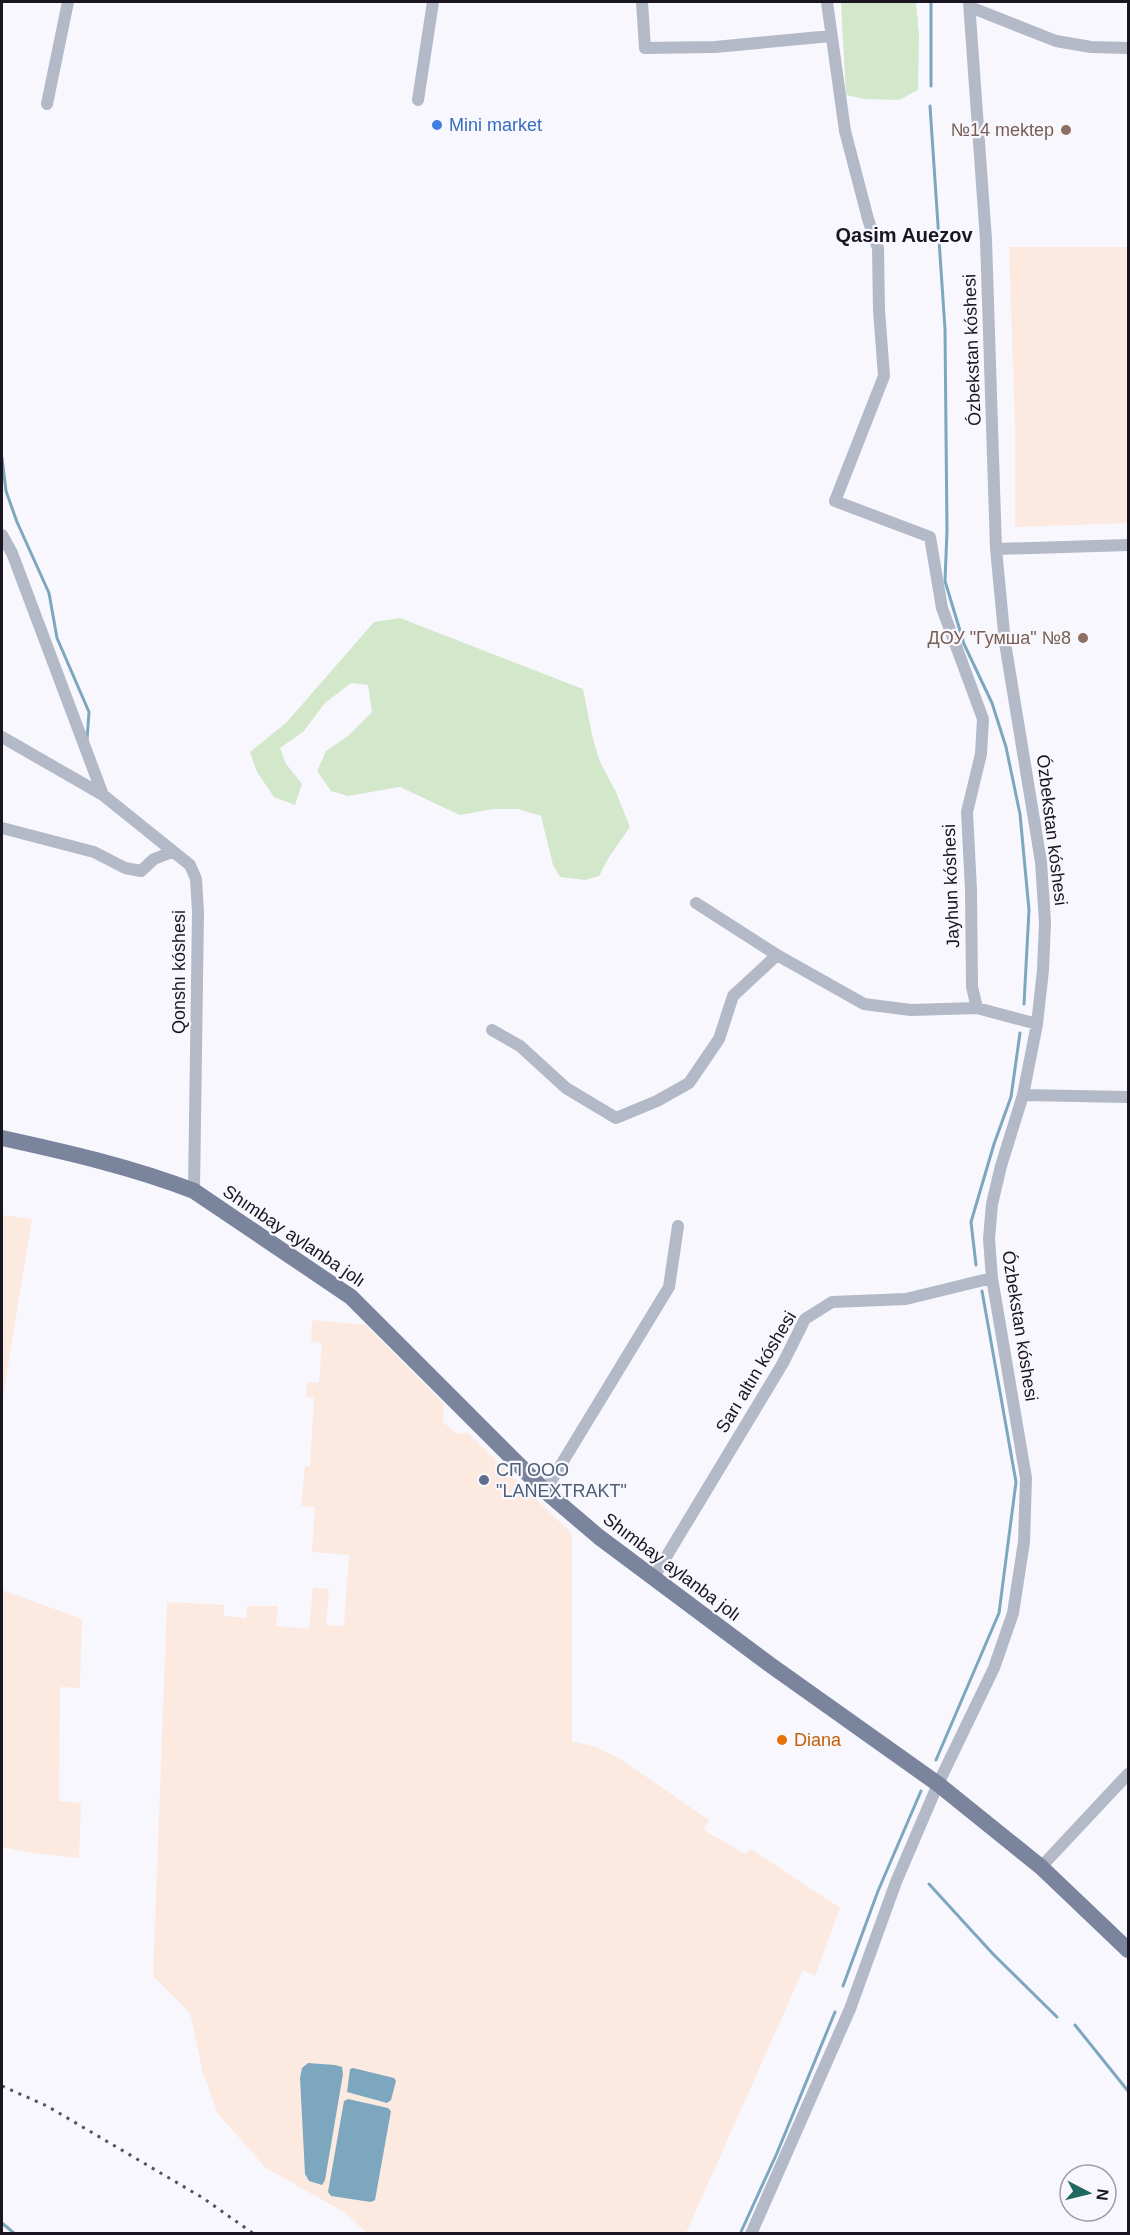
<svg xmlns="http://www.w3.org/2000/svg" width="1130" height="2235" viewBox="0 0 1130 2235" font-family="Arial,sans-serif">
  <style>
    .industrial { fill: #fceae0 }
    .green { fill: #d3e7cb }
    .water { fill: #7da7bf }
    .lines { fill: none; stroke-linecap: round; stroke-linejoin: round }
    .stream { stroke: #7da7bf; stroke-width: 3 }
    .minor { stroke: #b3b9c7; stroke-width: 12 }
    .major { stroke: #7a849c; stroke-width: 16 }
    .rail { stroke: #53515b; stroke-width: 3; stroke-dasharray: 3 6; stroke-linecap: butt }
    .shop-dot { fill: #3f7fe0; stroke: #f8f7fe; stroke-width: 2 }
    .education-dot { fill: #8d6e63; stroke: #f8f7fe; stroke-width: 2 }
    .service-dot { fill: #5c6f8a; stroke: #f8f7fe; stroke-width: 2 }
    .food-dot { fill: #e8710a; stroke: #f8f7fe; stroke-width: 2 }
    .labels { text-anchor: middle; stroke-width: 4.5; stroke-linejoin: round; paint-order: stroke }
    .shop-label { font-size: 18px; fill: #366cbe; stroke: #f8f7fe; text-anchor: start }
    .education-label { font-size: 18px; fill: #785e54; stroke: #f8f7fe; text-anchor: end }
    .street-label { font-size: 18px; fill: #191622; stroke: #f8f7fe }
    .service-label { font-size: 18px; fill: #4e5e75; stroke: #f8f7fe; text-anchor: start }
    .food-label { font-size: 18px; fill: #c56008; stroke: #f8f7fe; text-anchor: start }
    .neighbourhood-label { font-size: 20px; font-weight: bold; fill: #191622; stroke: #f8f7fe }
  </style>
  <rect width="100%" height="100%" fill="#f8f7fe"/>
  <!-- industrial -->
  <path class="industrial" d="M1009 247H1128V523L1015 527V430Z
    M2 1215 32 1219 2 1403Z
    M312 1320 366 1325 444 1404 443 1422 457 1434 467 1432 572 1534V1741L596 1747 619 1758 709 1820 704 1830 745 1854 751 1849 840 1908 815 1976 803 1970 686 2233H367L344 2212 266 2168 218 2114 203 2073 190 2013 153 1976 167 1602 224 1605V1616L246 1618 247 1606H278L276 1626 309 1629 313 1588 329 1589 326 1625 344 1626 349 1555 312 1552 315 1507 301 1506 305 1466H310L314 1398 306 1397 307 1382 319 1383 322 1343 311 1341Z
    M2 1590 82 1619 80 1688 60 1687 59 1801 81 1803 79 1858 25 1852 2 1847Z"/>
  <!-- green -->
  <path class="green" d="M841 2H916L919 35 918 90 899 100 865 99 846 95Z
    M400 618 583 689 593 739 600 762 616 792 630 827 609 857 599 876 585 880 560 877 553 865 541 816 518 809H493L460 815 400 787 348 796 331 791 317 771 326 751 348 736 372 712 368 685 351 683 325 703 303 732 280 748 286 764 302 784 295 805 274 797 257 772 250 752 286 723 374 622Z"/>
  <!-- water -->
  <path class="water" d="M308 2063 335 2065 342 2067 343 2074 325 2180 322 2185 309 2181 305 2174 300 2078 302 2068Z
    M353 2068 394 2078 396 2081 391 2100 387 2103 347 2092 350 2069Z
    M348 2099 388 2108 391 2111 375 2200 371 2202 331 2196 328 2192 344 2101Z"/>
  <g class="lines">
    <!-- stream -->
    <path class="stream" d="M931 86V2
      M930 106 945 329 947 531 945 581 964 644 992 703 1006 747 1020 814 1029 910 1024 1004
      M2 458 6 491 17 522 49 593 57 638 89 712 87 740
      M976 1265 971 1222 994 1144 1011 1097 1020 1033
      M936 1760 999 1613 1016 1482 982 1291
      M929 1884 993 1954 1057 2017
      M843 1986 878 1891 921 1791
      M1075 2025 1128 2091
      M2 2223 15 2234
      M740 2234 777 2153 835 2012"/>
    <!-- minor -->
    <path class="minor" d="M642 2 645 48 715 47 831 36
      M827 2 845 131 868 219 878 248 879 310 884 376 835 501 930 537 942 608 983 719 981 754 967 812 971 890 972 987 977 1008
      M970 7 1056 41 1091 47 1128 48
      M418 100 433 2
      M47 104 68 2
      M2 535 12 553 103 795
      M996 549 1128 545
      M2 737 103 795 190 865 196 879 198 912 194 1191
      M2 828 94 852 125 868 141 871 154 859 172 852
      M696 903 777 955 864 1004 911 1010 977 1008 1037 1024
      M492 1030 520 1046 566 1088 616 1118 657 1101 689 1083 719 1039 733 996 777 955
      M1023 1095 1128 1097
      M545 1491 669 1287 678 1226
      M654 1577 783 1363 805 1319 832 1302 906 1299 992 1278
      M1041 1867 1128 1774
      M751 2234 850 2009 896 1882 938 1784 994 1668 1013 1613 1024 1542 1026 1478 992 1278 989 1239 992 1204 1001 1166 1023 1095 1037 1024 1043 970 1045 922 1041 862 1005 643 996 549 986 240 969 2"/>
    <!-- major -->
    <path class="major" d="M2 1138C66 1152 132 1167 194 1191L351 1297 545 1491 599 1537 769 1664 938 1784 1041 1867 1128 1950"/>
    <!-- rail -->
    <path class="rail" d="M2 2086 47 2106 203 2198 254 2234"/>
  </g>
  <!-- markers -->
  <circle class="shop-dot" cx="437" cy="125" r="6"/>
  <g class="education-dot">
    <circle cx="1066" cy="130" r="6"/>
    <circle cx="1083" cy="638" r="6"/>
  </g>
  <circle class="service-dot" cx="484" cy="1480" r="6"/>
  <circle class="food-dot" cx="782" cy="1740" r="6"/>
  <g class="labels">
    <!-- shop labels -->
    <g class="shop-label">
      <text x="449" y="131">Mini market</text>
    </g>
    <!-- education labels -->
    <g class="education-label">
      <text x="1054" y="136">№14 mektep</text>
      <text x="1071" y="644">ДОУ "Гумша" №8</text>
    </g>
    <!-- street labels -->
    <g class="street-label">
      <text transform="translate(972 350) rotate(-92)" y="6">Ózbekstan kóshesi</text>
      <text transform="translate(1052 830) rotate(83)" y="6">Ózbekstan kóshesi</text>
      <text transform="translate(951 886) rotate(-92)" y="6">Jayhun kóshesi</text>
      <text transform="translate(179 972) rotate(-90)" y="6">Qonshı kóshesi</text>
      <text transform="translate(294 1236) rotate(34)" y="6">Shımbay aylanba jolı</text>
      <text transform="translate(1020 1326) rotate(81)" y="6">Ózbekstan kóshesi</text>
      <text transform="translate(756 1372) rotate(-59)" y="6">Sarı altın kóshesi</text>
      <text transform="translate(672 1567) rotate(37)" y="6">Shımbay aylanba jolı</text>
    </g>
    <!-- service labels -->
    <g class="service-label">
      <text x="496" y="1476">СП ООО<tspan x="496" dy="21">"LANEXTRAKT"</tspan></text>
    </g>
    <!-- food labels -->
    <g class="food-label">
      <text x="794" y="1746">Diana</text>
    </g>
    <!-- neighbourhood labels -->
    <g class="neighbourhood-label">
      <text x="904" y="242">Qasim Auezov</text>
    </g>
  </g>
  <!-- border -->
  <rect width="1130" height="2235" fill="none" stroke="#191622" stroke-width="6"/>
  <!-- north arrow -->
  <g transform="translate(1088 2193) rotate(97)"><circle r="28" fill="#f8f7fe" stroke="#9f9da6" stroke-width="1.5"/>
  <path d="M0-4.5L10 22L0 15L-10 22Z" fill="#206960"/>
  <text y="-9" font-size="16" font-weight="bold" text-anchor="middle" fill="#191622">N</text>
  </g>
</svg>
